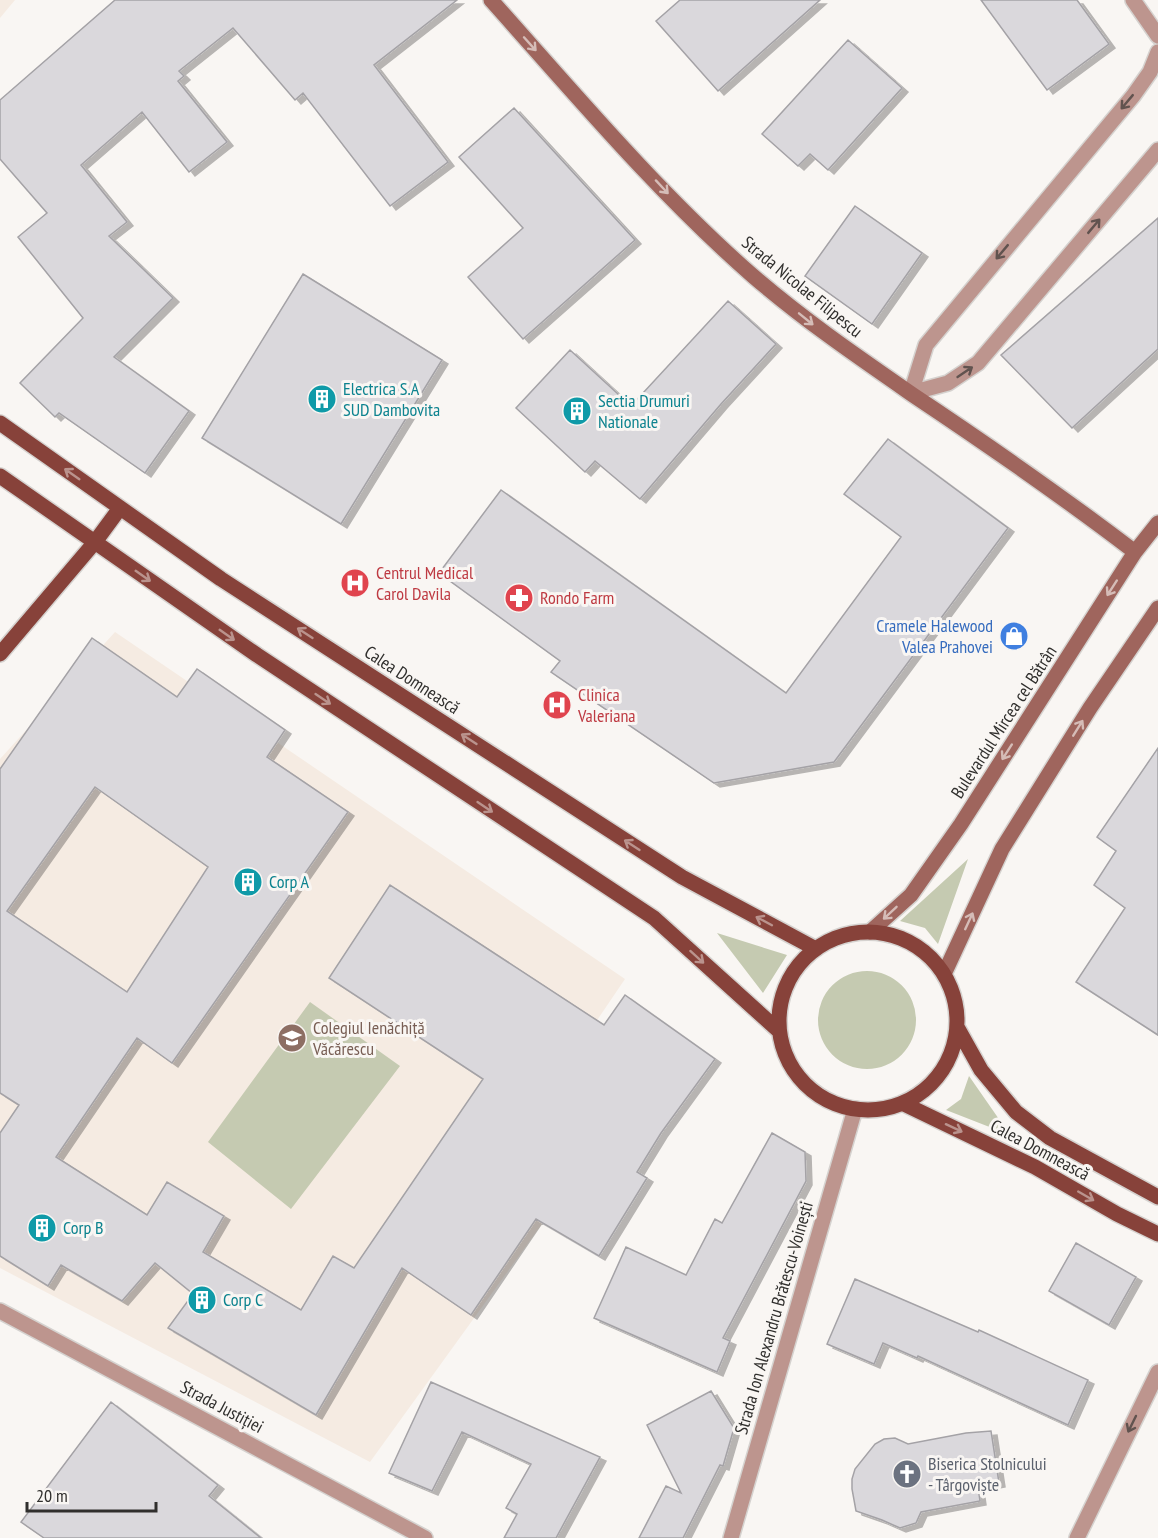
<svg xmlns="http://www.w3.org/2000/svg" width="1158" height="1538" viewBox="0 0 1158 1538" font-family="'PT Sans Narrow',sans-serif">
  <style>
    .built { fill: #f5ebe2 }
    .green { fill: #c5cab1 }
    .building { fill: #dad8dc; stroke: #a4a2a6; stroke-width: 1.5; fill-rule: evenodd; filter: url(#shadow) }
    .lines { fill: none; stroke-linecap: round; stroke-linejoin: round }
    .street-casing { stroke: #d5d2cf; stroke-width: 18 }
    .secondary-casing { stroke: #d5d2cf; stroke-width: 18 }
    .primary-casing { stroke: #d5d2cf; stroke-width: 18 }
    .street { stroke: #bd958e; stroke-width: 15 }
    .secondary { stroke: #9f655d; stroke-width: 15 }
    .primary { stroke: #87423a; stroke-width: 15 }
    .oneway { stroke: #d5bcb7 }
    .oneway2 { stroke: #61534f }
    .oneway3 { stroke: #ba938d }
    .labels { text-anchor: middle; stroke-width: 6; stroke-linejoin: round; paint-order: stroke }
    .street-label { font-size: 18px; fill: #302f2d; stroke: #f9f6f3 }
    .culture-label { font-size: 18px; fill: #0d838f; stroke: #f9f6f3; text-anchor: start }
    .health-label { font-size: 18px; fill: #be3a42; stroke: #f9f6f3; text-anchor: start }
    .shop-label { font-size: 18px; fill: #366cbe; stroke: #f9f6f3; text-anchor: end }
    .education-label { font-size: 18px; fill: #785e54; stroke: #f9f6f3; text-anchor: start }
    .worship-label { font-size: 18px; fill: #5b616d; stroke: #f9f6f3; text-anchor: start }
  </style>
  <defs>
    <filter id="shadow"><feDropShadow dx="6" dy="4" stdDeviation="0" flood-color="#0004"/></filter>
  </defs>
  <rect width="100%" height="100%" fill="#f9f6f3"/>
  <!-- built -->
  <path class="built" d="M0 0H15L0 18Z
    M115 632 625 979 545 1097 602 1141 370 1462 0 1268V759Z"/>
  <!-- green -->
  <path class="green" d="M968 859 938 944 925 928 900 921Z
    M717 933 787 955 763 993Z
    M818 1020a49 49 0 1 1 98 0a49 49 0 1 1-98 0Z
    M310 1002 400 1066 291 1209 208 1142Z
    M969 1076 1010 1135 946 1110 961 1099Z"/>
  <!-- building -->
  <path class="building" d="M115 0H457L374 65 448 162 390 206 303 93 295 100 233 28 179 71 184 76 178 81 227 142 189 172 142 112 81 165 127 222 109 236 173 298 114 357 189 411 145 473 59 413 55 417 20 383 83 318 18 237 47 213 0 159V100Z
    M680 0H820L718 91 656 21Z
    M981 0H1077L1109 44 1047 90Z
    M848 40 902 88 828 170 810 154 798 166 762 134Z
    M514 108 635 240 523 339 468 277 523 228 459 157Z
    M855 206 922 253 872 324 805 276Z
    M1158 218V349L1072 428 1001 355Z
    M303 274 442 360 341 524 202 438Z
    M728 301 776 344 721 404 640 499 595 461 585 472 516 408 570 350 631 406Z
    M888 439 1008 528 834 762 714 783 551 672 560 661 439 573 501 490 786 693 901 537 844 494Z
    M92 638 177 697 197 669 285 730 267 757 348 812 172 1063 137 1038 56 1157 147 1215 167 1182 224 1216 203 1252 301 1310 333 1256 354 1268 483 1079 329 978 390 885 604 1025 625 995 715 1059 661 1133 637 1172 647 1178 599 1256 536 1219 471 1315 402 1268 316 1415 168 1328 193 1294 155 1263 122 1301 61 1265 48 1286 0 1256V1133L19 1105 0 1093V769ZM95 787 208 867 127 992 7 911Z
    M1158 748V1035L1076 982 1125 908 1094 885 1116 851 1097 837Z
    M772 1133 805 1152 806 1181 723 1338 730 1341 717 1372 594 1318 626 1247 686 1275 715 1219 722 1223Z
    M1076 1243 1136 1277 1109 1325 1049 1291Z
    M855 1279 978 1332 979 1330 1088 1380 1068 1425 918 1356 917 1358 883 1343 874 1364 827 1344Z
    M431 1382 600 1457 556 1538H504L517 1514 506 1508 531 1464 462 1432 432 1491 389 1473Z
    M711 1391 734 1428 723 1466 720 1465 683 1538H639L666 1486 681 1493 647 1425Z
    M111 1402 218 1485 209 1496 261 1538H44L21 1522Z
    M991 1431 999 1483 978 1487 980 1501 921 1512 916 1523 900 1528 882 1520 856 1511 852 1489V1479L855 1469 875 1444 884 1439 895 1438 908 1444 966 1433Z"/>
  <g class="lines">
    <!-- street casing -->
    <g class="street-casing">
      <path id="street" d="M1133 0 1158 36
        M911 393 926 345 1133 96 1150 72 1158 52
        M911 393 948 383 978 363 1158 150
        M0 1311 425 1538
        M731 1538 855 1109
        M1077 1538 1158 1372"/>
    </g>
    <!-- secondary casing -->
    <g class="secondary-casing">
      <path id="secondary" d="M491 0C575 94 658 193 753 276 804 320 858 357 913 395 988 445 1063 497 1135 552
        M870 932 911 895 961 824 1135 552 1158 523
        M944 974 1002 849 1090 708 1158 608"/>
    </g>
    <!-- primary casing -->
    <g class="primary-casing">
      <path id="primary" d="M0 423 221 579 682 877 816 949
        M0 476 257 655 654 918 779 1031
        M0 654 95 542 120 508
        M779 1021a89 89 0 1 1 178 0a89 89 0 1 1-178 0Z
        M957 1027 981 1070 1016 1112 1050 1138 1158 1197
        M902 1103 1035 1167 1117 1214 1158 1234"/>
    </g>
    <!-- street -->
    <use href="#street" class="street"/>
    <!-- secondary -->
    <use href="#secondary" class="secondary"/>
    <!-- primary -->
    <use href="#primary" class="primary"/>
  </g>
  <!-- one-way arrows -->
  <defs><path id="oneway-shaft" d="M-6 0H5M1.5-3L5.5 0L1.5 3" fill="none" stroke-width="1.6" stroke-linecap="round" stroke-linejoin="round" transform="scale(1.5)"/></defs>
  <g class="oneway">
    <use href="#oneway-shaft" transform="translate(530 44) rotate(48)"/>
    <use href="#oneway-shaft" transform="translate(662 187) rotate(47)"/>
    <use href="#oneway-shaft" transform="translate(806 319) rotate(39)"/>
    <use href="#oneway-shaft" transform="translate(1112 588) rotate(123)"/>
    <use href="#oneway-shaft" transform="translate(1078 728) rotate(-58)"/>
    <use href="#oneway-shaft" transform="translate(1007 752) rotate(123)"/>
    <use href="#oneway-shaft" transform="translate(890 913) rotate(137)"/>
    <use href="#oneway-shaft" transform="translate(969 921) rotate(-65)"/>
  </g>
  <g class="oneway2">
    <use href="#oneway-shaft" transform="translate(1127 102) rotate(130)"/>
    <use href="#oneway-shaft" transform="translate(1094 226) rotate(-50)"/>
    <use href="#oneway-shaft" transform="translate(1002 252) rotate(130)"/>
    <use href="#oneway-shaft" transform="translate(965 372) rotate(-34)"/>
    <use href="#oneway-shaft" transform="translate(1132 1424) rotate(116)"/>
  </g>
  <g class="oneway3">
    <use href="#oneway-shaft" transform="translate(72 474) rotate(-145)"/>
    <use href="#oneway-shaft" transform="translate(143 576) rotate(35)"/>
    <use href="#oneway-shaft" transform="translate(305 633) rotate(-147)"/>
    <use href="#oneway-shaft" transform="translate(227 635) rotate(35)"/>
    <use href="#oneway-shaft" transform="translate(323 699) rotate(34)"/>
    <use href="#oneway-shaft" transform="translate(469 739) rotate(-147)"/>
    <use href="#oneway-shaft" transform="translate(485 807) rotate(34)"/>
    <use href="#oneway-shaft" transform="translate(632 845) rotate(-147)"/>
    <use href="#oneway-shaft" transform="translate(764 921) rotate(-152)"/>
    <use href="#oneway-shaft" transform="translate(697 957) rotate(42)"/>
    <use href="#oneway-shaft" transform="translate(954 1128) rotate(25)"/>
    <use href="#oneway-shaft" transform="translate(1086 1196) rotate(30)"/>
  </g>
  <!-- icons -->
  <defs>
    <g id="building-disc" transform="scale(1.5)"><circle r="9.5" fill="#0f9aa8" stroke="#f9f6f3"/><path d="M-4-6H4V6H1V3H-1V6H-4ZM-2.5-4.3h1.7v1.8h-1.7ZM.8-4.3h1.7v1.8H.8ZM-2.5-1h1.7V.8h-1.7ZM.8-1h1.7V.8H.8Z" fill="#fff"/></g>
    <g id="hospital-disc" transform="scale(1.5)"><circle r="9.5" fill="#e0444e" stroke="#f9f6f3"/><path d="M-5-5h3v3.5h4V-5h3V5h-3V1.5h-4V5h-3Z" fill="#fff"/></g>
    <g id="pharmacy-disc" transform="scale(1.5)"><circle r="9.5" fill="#e0444e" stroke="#f9f6f3"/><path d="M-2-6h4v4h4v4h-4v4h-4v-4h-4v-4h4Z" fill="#fff"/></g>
    <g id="shop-disc" transform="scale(1.5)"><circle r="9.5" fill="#3f7fe0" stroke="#f9f6f3"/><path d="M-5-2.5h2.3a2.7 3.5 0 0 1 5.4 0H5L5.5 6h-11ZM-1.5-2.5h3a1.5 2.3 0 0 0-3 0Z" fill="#fff"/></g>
    <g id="school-disc" transform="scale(1.5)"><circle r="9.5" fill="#8d6e63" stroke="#f9f6f3"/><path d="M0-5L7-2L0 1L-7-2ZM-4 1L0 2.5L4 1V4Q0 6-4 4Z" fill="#fff"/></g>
    <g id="church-disc" transform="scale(1.5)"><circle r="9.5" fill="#6b7280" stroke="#f9f6f3"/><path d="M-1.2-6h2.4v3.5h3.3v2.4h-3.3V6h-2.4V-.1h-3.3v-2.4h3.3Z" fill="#fff"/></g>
  </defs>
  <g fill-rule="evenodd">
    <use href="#building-disc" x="322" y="399"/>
    <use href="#building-disc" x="577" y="411"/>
    <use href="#hospital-disc" x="355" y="583"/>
    <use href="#pharmacy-disc" x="519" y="598"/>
    <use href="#shop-disc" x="1014" y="636"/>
    <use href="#hospital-disc" x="557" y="705"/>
    <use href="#building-disc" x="248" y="882"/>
    <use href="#school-disc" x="292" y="1038"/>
    <use href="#building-disc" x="42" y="1228"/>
    <use href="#building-disc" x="202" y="1300"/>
    <use href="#church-disc" x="907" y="1474"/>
  </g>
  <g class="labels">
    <!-- street labels -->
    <g class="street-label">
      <text transform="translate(802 287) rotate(39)" y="6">Strada Nicolae Filipescu</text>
      <text transform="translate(412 680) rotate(33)" y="6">Calea Domnească</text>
      <text transform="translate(1004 722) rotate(-57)" y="6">Bulevardul Mircea cel Bătrân</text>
      <text transform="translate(1040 1150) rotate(28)" y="6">Calea Domnească</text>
      <text transform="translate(774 1318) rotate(-74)" y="6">Strada Ion Alexandru Brătescu-Voinești</text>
      <text transform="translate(222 1407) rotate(28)" y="6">Strada Justiției</text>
    </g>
    <!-- culture labels -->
    <g class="culture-label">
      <text x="343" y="395">Electrica S.A<tspan x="343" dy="21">SUD Dambovita</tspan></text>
      <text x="598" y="407">Sectia Drumuri<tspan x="598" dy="21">Nationale</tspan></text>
      <text x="269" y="888">Corp A</text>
      <text x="63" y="1234">Corp B</text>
      <text x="223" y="1306">Corp C</text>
    </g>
    <!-- health labels -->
    <g class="health-label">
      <text x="376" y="579">Centrul Medical<tspan x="376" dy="21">Carol Davila</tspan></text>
      <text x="540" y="604">Rondo Farm</text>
      <text x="578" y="701">Clinica<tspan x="578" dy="21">Valeriana</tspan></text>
    </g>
    <!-- shop labels -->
    <g class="shop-label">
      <text x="993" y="632">Cramele Halewood<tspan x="993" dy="21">Valea Prahovei</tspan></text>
    </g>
    <!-- education labels -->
    <g class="education-label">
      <text x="313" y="1034">Colegiul Ienăchiță<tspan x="313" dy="21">Văcărescu</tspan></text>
    </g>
    <!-- worship labels -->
    <g class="worship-label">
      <text x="928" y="1470">Biserica Stolnicului<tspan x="928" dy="21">- Târgoviște</tspan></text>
    </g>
  </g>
  <!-- scale -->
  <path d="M27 1502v9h129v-9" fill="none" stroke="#302f2d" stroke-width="3"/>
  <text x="36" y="1502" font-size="18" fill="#302f2d" stroke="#f9f6f3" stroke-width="4.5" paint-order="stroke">20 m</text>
</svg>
